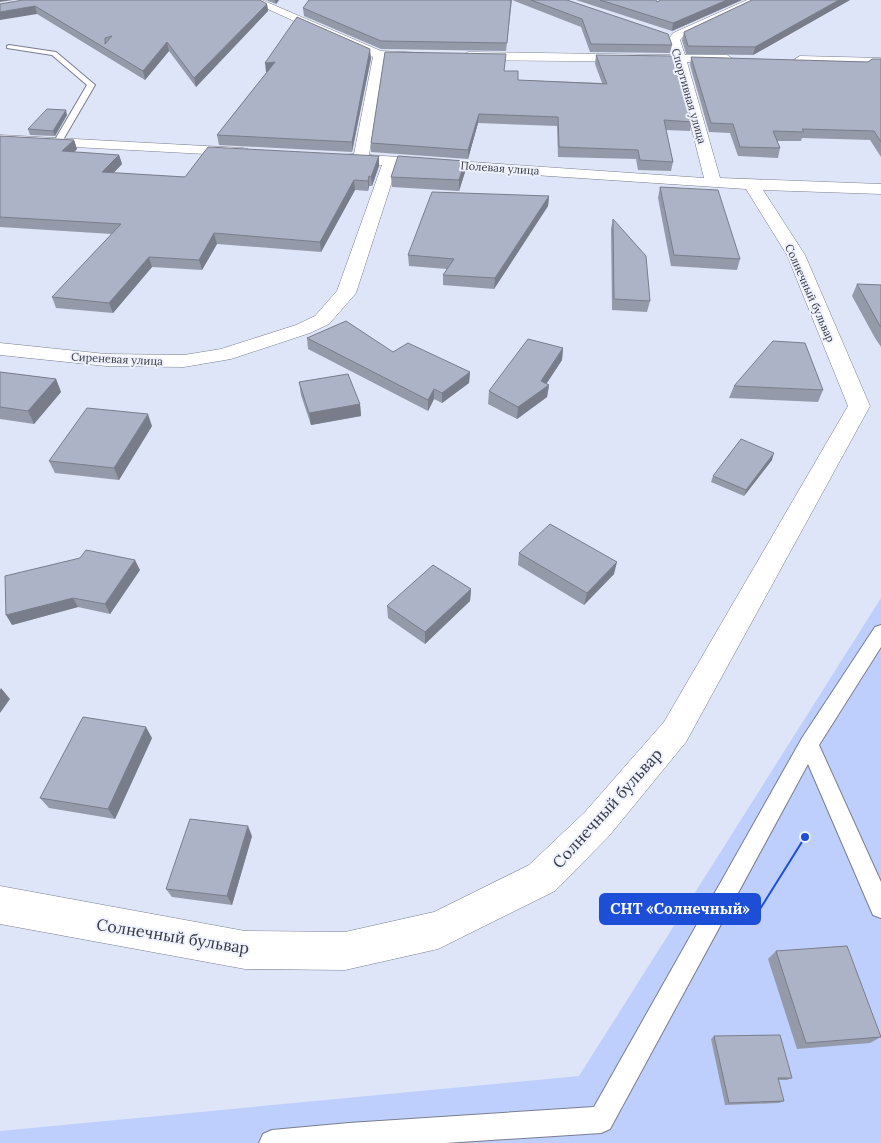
<svg xmlns="http://www.w3.org/2000/svg" width="881" height="1143" viewBox="0 0 881 1143" font-family="Lora,serif">
  <style>
    .green { fill: #bfcffd }
    .lines { fill: none; stroke-linecap: round; stroke-linejoin: round }
    .service-casing { stroke: #787e8f; stroke-width: 2 }
    .minor-casing { stroke: #787e8f; stroke-width: 1 }
    .service { fill: #fff; fill-rule: evenodd }
    .minor { fill: #fff; fill-rule: evenodd }
    .wall { fill: #959aaa }
    .shaded-wall { fill: #797d8b }
    .building { fill: #adb3c6; stroke: #797d8b; fill-rule: evenodd }
    .labels { text-anchor: middle; stroke-width: 4; stroke-linejoin: round; paint-order: stroke }
    .far-street-label { font-size: 11px; fill: #373941; stroke: #eef2fe }
    .near-street-label { font-size: 16px; fill: #373941; stroke: #eef2fe }
    .leader { fill: none; stroke: #1d4ed8; stroke-width: 2 }
    .callout-dot { fill: #1d4ed8; stroke: #eef2fe; stroke-width: 2 }
    .callout { fill: #1d4ed8; stroke: #1d4ed8; stroke-width: 2 }
    .callout-label { font-size: 15px; text-anchor: middle; font-weight: bold; fill: #fff }
  </style>
  <rect width="100%" height="100%" fill="#dee5f8"/>
  <!-- green -->
  <path class="green" d="M881 598V1143H0V1131L579 1076Z"/>
  <g class="lines">
    <!-- service casing -->
    <g class="service-casing">
      <path id="service" d="M9 45 56 52 95 85 60 145 53 143 87 85 52 55 7 48V46Z
        M881 625V647L819 745 881 882V918L873 915 808 764 610 1129 601 1133 445 1143H259L263 1134 272 1130 349 1123 594 1107 802 738 875 627Z"/>
    </g>
    <!-- minor casing -->
    <g class="minor-casing">
      <path id="minor" d="M248 0H262L381 51 426 53 428 56 426 59 422 60 384 59 369 155 704 178 675 62 468 60 462 56 468 52 673 55 668 40 673 33 747 0H761L685 35 680 40 685 55H727L733 59 727 63 687 62 720 178 881 184V194L763 190 805 255 870 406 686 742 609 836 555 891 438 949 345 970 245 969 0 924V886L245 931 345 932 434 912 529 865 585 812 664 722 848 406 787 255 746 189 397 166 356 293 329 324 310 333 231 359 184 367 106 366 0 355V343L106 354 184 355 221 349 296 325 315 316 337 291 382 165 341 163 336 161 333 158 336 155 354 154 373 57Z
        M800 56 881 58V66L796 63 794 60Z
        M0 135 243 148 248 149 250 152 248 155 243 156 0 143Z"/>
    </g>
    <!-- service -->
    <use href="#service" class="service"/>
    <!-- minor -->
    <use href="#minor" class="minor"/>
  </g>
  <!-- wall -->
  <path class="wall" d="M266 0H279L276 4Z
    M309 0H567L672 45 670 53 590 52 581 27 512 0 506 51 381 49 304 16 303 8Z
    M576 0H656L657 2 661 0H742L672 31Z
    M752 0H850L753 55 686 54 682 40 684 32Z
    M0 4H267L268 11 196 87 169 51 145 80 37 14Z
    M297 17 371 58 352 152 219 145 217 135 267 72H266Z
    M596 55 692 122 690 131 666 130 673 162 671 171 638 170 636 159 558 157 557 126 478 123 468 159 371 152V143L504 71 518 80 602 83 595 64Z
    M691 57 868 62 881 59V157L870 140 802 138 801 141H777L780 148 778 158 738 156 730 133 709 132 690 65Z
    M67 115 55 136 30 135 28 129Z
    M0 136 74 140 77 149 74 152 119 155 122 164 113 173 185 177 379 156V166L372 186H369L368 191 355 190 321 252 217 244 202 270 152 267 113 313 56 308 52 297 112 234 0 227Z
    M465 172 459 191 392 187 391 177Z
    M660 187 740 259 737 270 671 266 658 198Z
    M549 196 548 206 494 289 443 285V275L447 269 409 266 408 255Z
    M613 219 650 301 647 312 612 310 611 229Z
    M857 284 881 285V347L875 338 852 296Z
    M307 338 393 352 470 372 469 383 442 403 434 399 428 411 308 349Z
    M563 348 562 360 546 384 549 385 547 397 517 419 488 404 489 391Z
    M0 372 56 379 61 392 34 424 0 419Z
    M299 382 360 404 361 416 311 425 301 395Z
    M734 386 823 390 818 402 729 398Z
    M152 426 119 480 55 473 49 461Z
    M772 460 744 496 711 482 713 476Z
    M519 553 614 574 584 605 518 565Z
    M80 558 140 570 110 614 78 607 12 625Z
    M471 589 470 601 425 644 388 618 387 606Z
    M152 738 115 819 49 808 40 798Z
    M252 836 232 905 172 897 166 889Z
    M776 951 881 1037 870 1043 797 1049 768 959Z
    M714 1036 792 1078 787 1080H778L784 1101 779 1103 725 1105 711 1039Z"/>
  <!-- shaded-wall -->
  <path class="shaded-wall" d="M0 0H13L0 2Z
    M275 0H279L276 4Z
    M727 0H742L672 31 673 23Z
    M839 0H850L753 55 755 47Z
    M267 4 268 11 196 87 194 78Z
    M35 6 37 14 0 20V12Z
    M167 42 169 51 145 80 143 71Z
    M370 49 371 58 352 152V142Z
    M275 62 276 70 266 72 265 63Z
    M66 110 67 115 55 136 53 131Z
    M479 114 478 123 468 159V150Z
    M74 140 77 149 65 161 62 151Z
    M119 155 122 164 105 182 102 172Z
    M379 156V166L372 186 371 177Z
    M465 161V172L459 191V180Z
    M369 176V186L368 191V181Z
    M354 180 355 190 321 252 320 242Z
    M549 196 548 206 494 289 495 278Z
    M214 233 217 244 202 270 199 260Z
    M149 257 152 267 113 313 109 303Z
    M563 348 562 360 543 389 549 385 547 397 517 419 518 407 541 381Z
    M470 372 469 383 442 403V393Z
    M56 379 61 392 34 424 28 411Z
    M434 389V399L428 411V400Z
    M360 404 361 416 311 425 309 413Z
    M148 414 152 426 119 480 114 468Z
    M774 453 772 460 744 496 746 490Z
    M135 560 140 570 110 614 105 604Z
    M617 562 614 574 584 605 587 593Z
    M471 589 470 601 425 644V632Z
    M73 598 78 607 12 625 6 615Z
    M1 688 10 699 0 713V690Z
    M146 727 152 738 115 819 108 809Z
    M248 826 252 836 232 905 227 896Z"/>
  <!-- building -->
  <path class="building" d="M23 0H260L267 4 194 78 167 42 143 71 35 6 0 12V4ZM112 36 105 44V38Z
    M309 0H511L507 43 381 41 303 8Z
    M531 0H567L668 34 672 45 591 44 582 19Z
    M600 0H656L657 2 661 0H727L673 23Z
    M752 0H839L755 47 688 46 684 32Z
    M297 17 370 49 352 142 217 135 275 62 265 63Z
    M385 52 506 54 504 71H518V80L607 84 596 55 675 56 692 122 664 120 673 162 640 160 638 150 559 147 558 117 479 114 468 150 371 143Z
    M691 57 868 62 872 59H881V142L874 131 802 129 804 132 773 131 780 148 740 147 733 124 711 123Z
    M47 109 66 110 53 131 28 129Z
    M0 136 74 140 62 151 119 155 102 172 185 177 208 147 379 156 371 177 369 176 368 181 354 180 320 242 214 233 199 260 149 257 109 303 52 297 121 224 0 217Z
    M398 156 465 161 459 180 391 177Z
    M660 187 718 190 740 259 674 255Z
    M432 192 549 196 495 278 443 275 454 259 408 255Z
    M613 219 646 256 650 301 614 299Z
    M857 284 881 285V327L880 326Z
    M346 321 393 352 408 343 470 372 442 393 434 389 428 400 307 338Z
    M528 339 563 348 541 381 549 385 518 407 489 391Z
    M773 341 805 343 823 390 734 386Z
    M0 372 56 379 28 411 0 407Z
    M348 374 360 404 309 413 299 382Z
    M87 408 148 414 114 468 49 461Z
    M741 439 774 453 746 490 713 476Z
    M550 524 617 562 587 593 519 553Z
    M86 550 135 560 105 604 73 598 6 615 5 576 80 558Z
    M433 565 471 589 425 632 387 606Z
    M83 717 146 727 108 809 40 798Z
    M190 819 248 826 227 896 166 889Z
    M847 946 881 1037 806 1043 776 951Z
    M780 1035 792 1078H778L784 1101 729 1103 714 1036Z"/>
  <g class="labels">
    <!-- far-street labels -->
    <g class="far-street-label">
      <text transform="translate(689 96) rotate(74)" y="4">Спортивная улица</text>
      <text transform="translate(500 168) rotate(4)" y="4">Полевая улица</text>
      <text transform="translate(810 293) rotate(66)" y="4">Солнечный бульвар</text>
      <text transform="translate(117 359) rotate(3)" y="4">Сиреневая улица</text>
    </g>
    <!-- near-street labels -->
    <g class="near-street-label">
      <text transform="translate(607 808) rotate(-48)" y="6">Солнечный бульвар</text>
      <text transform="translate(173 936) rotate(9)" y="6">Солнечный бульвар</text>
    </g>
  </g>
  <!-- callouts -->
  <path class="leader" d="M805 837L760 909"/>
  <circle class="callout-dot" cx="805" cy="837" r="5"/>
  <rect class="callout" x="600" y="894" width="160" height="30" rx="5"/>
  <g class="callout-label">
    <text x="680" y="914">СНТ «Солнечный»</text>
  </g>
</svg>
